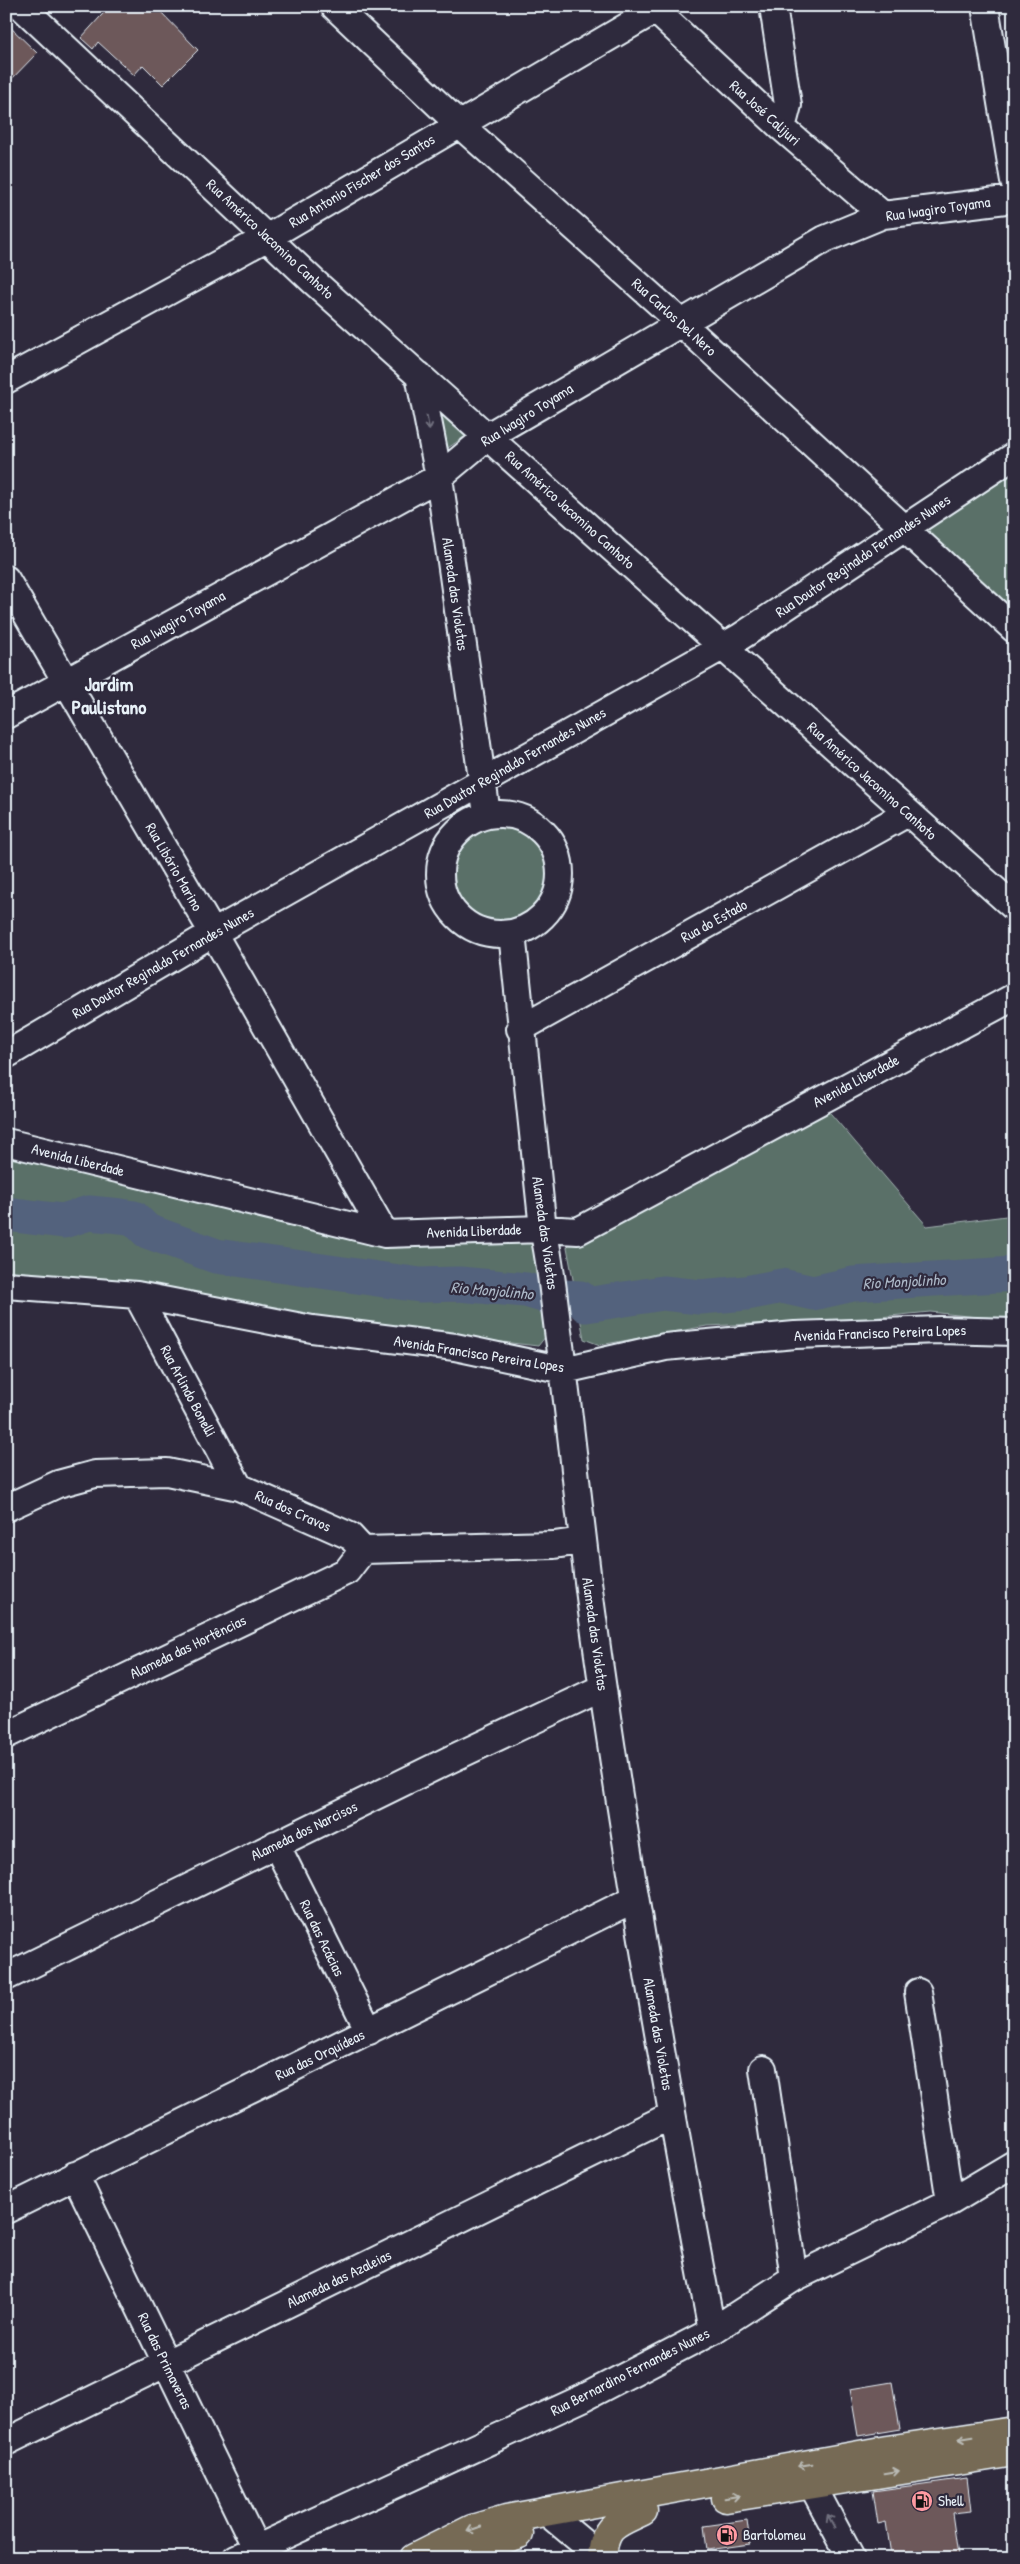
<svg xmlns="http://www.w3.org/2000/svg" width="1020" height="2564" viewBox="0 0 1020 2564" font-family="'Patrick Hand',sans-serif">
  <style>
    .green { fill: #5a6f68; stroke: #a1b0b0 }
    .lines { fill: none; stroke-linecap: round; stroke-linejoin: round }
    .river { stroke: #53627d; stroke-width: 35 }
    .building { fill: #6d585a; stroke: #e8f1f8 }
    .minor-casing { stroke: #e8f1f8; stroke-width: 30 }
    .major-casing { stroke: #e8f1f8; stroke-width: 31 }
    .minor { stroke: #2f2a3d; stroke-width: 26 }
    .major { stroke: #766a54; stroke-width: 28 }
    .oneway { stroke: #70707e }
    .oneway2 { stroke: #babbb6 }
    .labels { text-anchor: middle; stroke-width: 4.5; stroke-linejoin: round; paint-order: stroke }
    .street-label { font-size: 15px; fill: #e8f1f8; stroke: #2f2a3d }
    .poi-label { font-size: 15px; fill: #e8f1f8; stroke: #2f2a3d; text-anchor: start }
    .water-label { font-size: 16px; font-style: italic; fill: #acb8c7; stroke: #2f2a3d }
    .district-label { font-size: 20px; font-weight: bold; fill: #e8f1f8; stroke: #2f2a3d }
  </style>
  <rect width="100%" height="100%" fill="#2f2a3d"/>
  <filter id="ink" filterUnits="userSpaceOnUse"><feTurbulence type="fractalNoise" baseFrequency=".02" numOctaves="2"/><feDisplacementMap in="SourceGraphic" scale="10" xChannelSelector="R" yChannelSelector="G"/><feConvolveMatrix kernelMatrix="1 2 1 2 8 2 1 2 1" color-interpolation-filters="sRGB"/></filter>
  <g filter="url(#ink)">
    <!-- green -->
    <path class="green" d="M440 409 471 432 445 450 438 412Z
      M1002 475 1014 477V623L929 537V528L932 523Z
      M449 873a50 50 0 1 1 100 0a50 50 0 1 1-100 0Z
      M825 1107 927 1226 1014 1215V1321L930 1312 860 1319 707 1326 600 1345 584 1339 567 1247 574 1240Z
      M6 1154 324 1232 535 1240 534 1252 546 1336 538 1346 368 1327 184 1293C127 1274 66 1278 6 1278Z"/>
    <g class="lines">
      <!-- river -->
      <path class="river" d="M6 1214 63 1221 89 1213 121 1216 134 1218 147 1231 216 1256 420 1285 459 1284 526 1290 546 1296 580 1298 586 1305 663 1293 700 1297 746 1293 782 1286 813 1293 853 1284 1014 1274"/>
    </g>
    <!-- building -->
    <path class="building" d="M110 6H155L198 50 163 85 143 65 134 75 98 42 93 49 81 38Z
      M6 23 37 53 6 85Z
      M892 2382 900 2429 858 2436 850 2389Z
      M967 2478 971 2511 952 2513 958 2555 937 2558H915L914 2552 891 2555 886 2522 878 2524 873 2491Z
      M747 2520 750 2544 707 2550 704 2526Z"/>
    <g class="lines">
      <!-- minor casing -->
      <g class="minor-casing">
        <path id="minor" d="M21 6 313 281 1014 907
          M334 6 460 125 668 311 1014 629
          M651 6 782 128 883 215
          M773 6 788 105 782 128
          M985 6 1014 181
          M419 375 439 477 487 814
          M6 380 268 237 662 6
          M6 579 220 945 385 1234
          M6 715 439 477 488 436 825 239 883 215 1014 199
          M440 874a60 60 0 1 1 120 0a60 60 0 1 1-120 0Z
          M512 933 543 1229C552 1268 554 1306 560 1345 572 1434 580 1524 592 1612 625 1853 667 2092 712 2331
          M520 1029 908 813
          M6 1055 213 933 740 637 1014 456
          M6 1142 385 1234 543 1229 578 1231 1014 997
          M6 1285 137 1295 312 1329 455 1347 564 1370 665 1347 795 1335 940 1330 1014 1332
          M137 1295 239 1487
          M6 1508 58 1484 95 1474 167 1472 239 1487 350 1536 363 1550 554 1545 582 1541
          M6 1735 347 1571 363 1550
          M276 1844 369 2031
          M6 1977 451 1759 602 1688
          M918 1992 950 2202
          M763 2069 794 2278
          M75 2175 256 2548
          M6 2210 634 1899
          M6 2442 672 2115
          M812 2485 851 2558
          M545 2511 581 2541 595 2558
          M236 2558 583 2398 712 2331 794 2278 950 2202 1014 2164"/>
      </g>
      <!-- major casing -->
      <g class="major-casing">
        <path id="major" d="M726 2498 1014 2452
          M414 2558 472 2529 506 2519 887 2450 1014 2431
          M457 2558 478 2548 519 2534
          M602 2558C604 2525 616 2524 643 2511"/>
      </g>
      <!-- minor -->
      <use href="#minor" class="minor"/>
      <!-- major -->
      <use href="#major" class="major"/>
    </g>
    <!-- one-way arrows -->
    <defs><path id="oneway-shaft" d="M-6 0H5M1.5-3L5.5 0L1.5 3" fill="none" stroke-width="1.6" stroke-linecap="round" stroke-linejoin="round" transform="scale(1.25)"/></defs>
    <g class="oneway">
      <use href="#oneway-shaft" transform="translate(428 423) rotate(79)"/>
      <use href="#oneway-shaft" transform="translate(831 2521) rotate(-118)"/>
    </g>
    <g class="oneway2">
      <use href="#oneway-shaft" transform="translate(966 2438) rotate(171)"/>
      <use href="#oneway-shaft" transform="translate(805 2465) rotate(170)"/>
      <use href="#oneway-shaft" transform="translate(892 2472) rotate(-9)"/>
      <use href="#oneway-shaft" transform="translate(732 2497) rotate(-9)"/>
      <use href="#oneway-shaft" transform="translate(474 2529) rotate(161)"/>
    </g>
  </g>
  <!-- icons -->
  <defs>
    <g id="fuel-disc" transform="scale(1.125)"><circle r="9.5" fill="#ff9aa2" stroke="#2f2a3d"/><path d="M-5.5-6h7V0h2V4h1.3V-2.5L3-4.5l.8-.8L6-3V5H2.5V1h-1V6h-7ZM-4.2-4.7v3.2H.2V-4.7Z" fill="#111"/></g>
  </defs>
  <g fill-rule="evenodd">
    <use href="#fuel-disc" x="922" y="2501"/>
    <use href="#fuel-disc" x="727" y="2535"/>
  </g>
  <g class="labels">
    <!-- street labels -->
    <g class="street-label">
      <text transform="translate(765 113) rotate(42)" y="5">Rua José Calijuri</text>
      <text transform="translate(362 181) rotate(-31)" y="5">Rua Antonio Fischer dos Santos</text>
      <text transform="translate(938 209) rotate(-8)" y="5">Rua Iwagiro Toyama</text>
      <text transform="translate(270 239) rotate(43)" y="5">Rua Américo Jacomino Canhoto</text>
      <text transform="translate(674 317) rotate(42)" y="5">Rua Carlos Del Nero</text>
      <text transform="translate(527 415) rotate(-32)" y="5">Rua Iwagiro Toyama</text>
      <text transform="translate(570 510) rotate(42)" y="5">Rua Américo Jacomino Canhoto</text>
      <text transform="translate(863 556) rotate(-34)" y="5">Rua Doutor Reginaldo Fernandes Nunes</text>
      <text transform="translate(455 594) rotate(82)" y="5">Alameda das Violetas</text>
      <text transform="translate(178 620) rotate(-29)" y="5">Rua Iwagiro Toyama</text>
      <text transform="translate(515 763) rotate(-30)" y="5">Rua Doutor Reginaldo Fernandes Nunes</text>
      <text transform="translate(872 781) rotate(42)" y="5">Rua Américo Jacomino Canhoto</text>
      <text transform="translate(174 867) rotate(60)" y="5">Rua Libório Marino</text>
      <text transform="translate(714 921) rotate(-29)" y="5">Rua do Estado</text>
      <text transform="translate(163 963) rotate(-30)" y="5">Rua Doutor Reginaldo Fernandes Nunes</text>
      <text transform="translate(856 1081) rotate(-28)" y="5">Avenida Liberdade</text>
      <text transform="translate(78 1160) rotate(14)" y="5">Avenida Liberdade</text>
      <text transform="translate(474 1231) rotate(-2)" y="5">Avenida Liberdade</text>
      <text transform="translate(545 1233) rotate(82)" y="5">Alameda das Violetas</text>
      <text transform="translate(880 1333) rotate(-2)" y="5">Avenida Francisco Pereira Lopes</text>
      <text transform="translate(479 1354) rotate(9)" y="5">Avenida Francisco Pereira Lopes</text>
      <text transform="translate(188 1391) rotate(62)" y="5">Rua Arlindo Bonelli</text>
      <text transform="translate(293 1511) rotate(24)" y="5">Rua dos Cravos</text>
      <text transform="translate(595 1634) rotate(82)" y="5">Alameda das Violetas</text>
      <text transform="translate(188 1647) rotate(-26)" y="5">Alameda das Hortências</text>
      <text transform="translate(304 1831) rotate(-26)" y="5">Alameda dos Narcisos</text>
      <text transform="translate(322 1938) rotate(64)" y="5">Rua das Acácias</text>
      <text transform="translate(658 2034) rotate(80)" y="5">Alameda das Violetas</text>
      <text transform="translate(320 2055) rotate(-26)" y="5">Rua das Orquídeas</text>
      <text transform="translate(339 2279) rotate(-26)" y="5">Alameda das Azaleias</text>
      <text transform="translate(165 2361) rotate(64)" y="5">Rua das Primaveras</text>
      <text transform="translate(630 2372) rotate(-27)" y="5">Rua Bernardino Fernandes Nunes</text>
    </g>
    <!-- poi labels -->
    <g class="poi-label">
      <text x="938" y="2506">Shell</text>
      <text x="743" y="2540">Bartolomeu</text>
    </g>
    <!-- water labels -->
    <g class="water-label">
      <text transform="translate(904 1281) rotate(-3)" y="6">Rio Monjolinho</text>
      <text transform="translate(492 1290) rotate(5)" y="6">Rio Monjolinho</text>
    </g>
    <!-- district labels -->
    <g class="district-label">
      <text x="109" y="691">Jardim<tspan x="109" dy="23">Paulistano</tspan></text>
    </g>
  </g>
  <!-- margin -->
  <rect width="1020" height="2564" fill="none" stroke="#2f2a3d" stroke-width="25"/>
  <rect x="12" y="12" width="995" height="2539" fill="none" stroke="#e8f1f8" stroke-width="2" filter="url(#ink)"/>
</svg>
